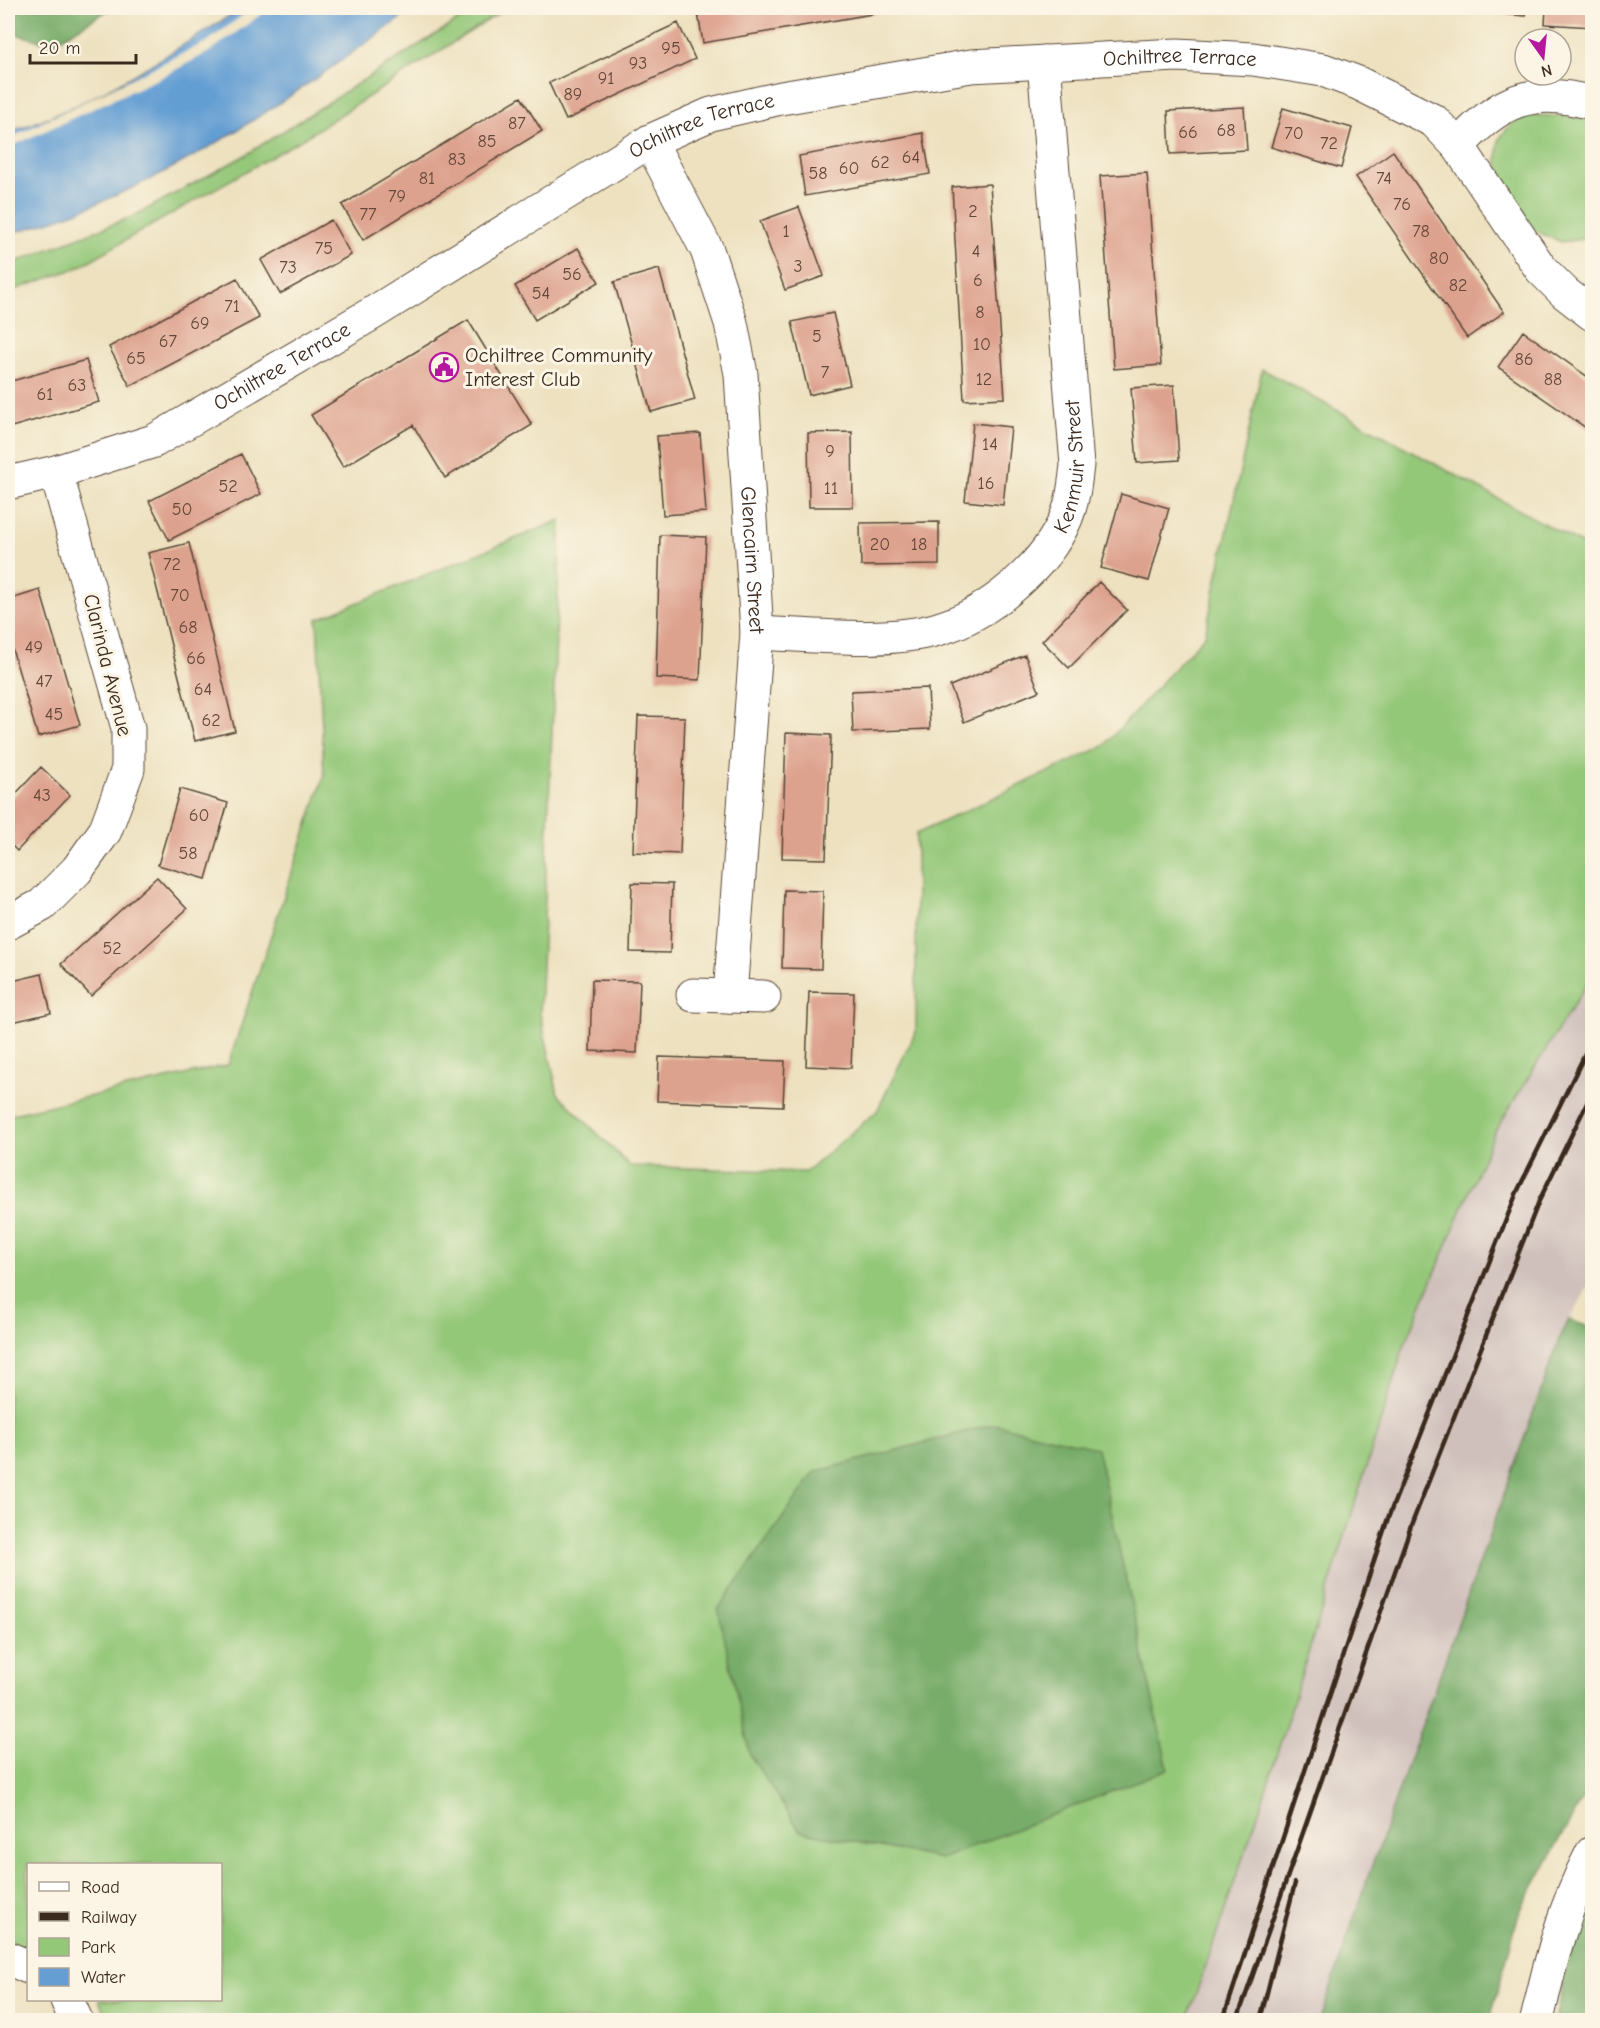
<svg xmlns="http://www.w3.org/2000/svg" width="1600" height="2028" viewBox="0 0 1600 2028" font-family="'Comic Neue',sans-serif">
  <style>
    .industrial { fill: #cfc0bb }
    .green { fill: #94c879; stroke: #68794c; stroke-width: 1.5 }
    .forest { fill: #77ac69; stroke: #596b44; stroke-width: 1.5 }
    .water { fill: #649ed3; stroke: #506478; stroke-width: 1.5 }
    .pier { fill: #ede1bf }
    .building { fill: #dda28e }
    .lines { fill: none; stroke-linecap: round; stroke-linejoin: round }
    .minor-casing { stroke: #564536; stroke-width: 35 }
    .minor { stroke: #fff; stroke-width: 33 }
    .rail { stroke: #3b2a1e; stroke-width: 4.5 }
    .labels { text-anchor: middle; stroke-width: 6; stroke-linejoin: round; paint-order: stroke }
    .number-label { font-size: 18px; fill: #64483a }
    .street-label { font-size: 21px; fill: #3b2a1e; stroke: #fcf5e5 }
    .poi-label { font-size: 21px; fill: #3b2a1e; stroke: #fcf5e5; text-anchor: start }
  </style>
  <rect width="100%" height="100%" fill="#fcf5e5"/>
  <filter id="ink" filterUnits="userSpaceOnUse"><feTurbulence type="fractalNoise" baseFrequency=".0167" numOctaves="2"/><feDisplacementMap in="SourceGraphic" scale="12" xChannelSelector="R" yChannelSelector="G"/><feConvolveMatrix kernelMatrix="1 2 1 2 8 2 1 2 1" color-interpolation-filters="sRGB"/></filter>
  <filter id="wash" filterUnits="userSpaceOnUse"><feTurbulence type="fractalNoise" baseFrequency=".008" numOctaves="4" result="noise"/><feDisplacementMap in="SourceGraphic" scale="24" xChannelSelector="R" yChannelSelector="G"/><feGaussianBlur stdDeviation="1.35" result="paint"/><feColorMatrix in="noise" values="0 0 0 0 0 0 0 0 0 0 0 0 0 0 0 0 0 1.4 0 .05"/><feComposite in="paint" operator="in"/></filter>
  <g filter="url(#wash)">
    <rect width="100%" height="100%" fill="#ede1bf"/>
    <!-- industrial -->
    <path class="industrial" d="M1592 975V1280L1561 1334 1363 1891 1320 2020H1187L1260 1808 1403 1349 1494 1133Z"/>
    <!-- green -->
    <path class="green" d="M477 8H507L304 138 77 268 8 292V265L134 216 244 156Z
      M1531 115 1578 117 1592 122V236L1589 238 1561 242 1533 230 1507 186 1497 162 1499 139 1512 123Z
      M1262 369 1592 550V975L1494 1133 1403 1349 1260 1808 1187 2020H107L99 2000H220V1864H28V1948L8 1940V1115L228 1065 324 776 317 619 561 520 540 1014 558 1094 630 1166 806 1172 877 1111 916 1031V834L1104 746 1205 635Z"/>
    <!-- forest -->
    <path class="forest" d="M8 8H112L52 44 8 32Z
      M1569 1320 1592 1328V1782L1519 1913 1490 2020H1320L1363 1891 1561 1334Z
      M994 1424 1097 1448 1168 1769 941 1859 800 1831 750 1755 718 1609 815 1472Z
      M1592 1898V1959L1586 1970 1591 2020H1555L1572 1937Z"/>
    <!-- water -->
    <path class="water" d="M242 8H415C287 99 163 193 8 234V132C93 106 167 55 242 8Z"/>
    <!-- pier -->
    <path class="pier" d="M252 8H270L209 52 162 77 8 148V139L208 41Z"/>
    <g id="blocks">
      <!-- building -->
      <path class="building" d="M697 8H901V9L703 43Z
        M994 8H1041V9L995 12Z
        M1422 8H1526V16Z
        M1546 8H1592V27L1545 24Z
        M678 23 695 59 566 120 549 83Z
        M521 97 542 131 363 240 342 205Z
        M1244 107 1247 150 1170 154 1168 111Z
        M1283 108 1352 128 1341 168 1271 147Z
        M923 133 930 174 805 196 799 156Z
        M1393 151 1504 312 1467 338 1356 177Z
        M1147 173 1161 365 1114 369 1100 176Z
        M990 184 1005 398 964 400 952 187Z
        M799 207 824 276 785 290 760 221Z
        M331 220 351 255 280 294 261 260Z
        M578 248 599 282 535 320 515 286Z
        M659 269 695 400 651 412 614 282Z
        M237 278 259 318 130 386 109 347Z
        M833 313 850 385 809 395 792 322Z
        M468 320 532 425 445 478 413 425 343 467 311 415Z
        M1523 331 1592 380V432L1498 367Z
        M86 360 99 402 8 428V382Z
        M1174 385 1179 460 1137 463 1131 388Z
        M973 423 1011 427 1003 505 965 501Z
        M852 432 853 507H809L808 433Z
        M700 433 706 512 663 515 657 436Z
        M241 454 261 494 169 540 149 501Z
        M1121 494 1169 508 1149 581 1101 568Z
        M939 522V565L861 566 860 523Z
        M660 535 706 537 700 680 656 678Z
        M189 543 235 731 195 741 148 553Z
        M1099 582 1127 610 1069 668 1042 641Z
        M40 590 80 725 38 737 8 635V600Z
        M1025 655 1039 691 964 722 950 686Z
        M928 688 930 729 853 732 851 691Z
        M638 716 685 717 680 854 633 852Z
        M786 733 831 735 826 859 782 858Z
        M41 767 70 795 17 851 8 842V802Z
        M180 789 228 803 206 879 158 865Z
        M157 877 187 909 91 996 61 964Z
        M632 883 672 884 670 953 630 952Z
        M784 890 823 891 821 969 782 968Z
        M42 974 51 1013 8 1023V982Z
        M592 980 640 981 637 1053 590 1051Z
        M809 992 854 993 851 1068 806 1066Z
        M659 1057 785 1061 783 1106 657 1101Z"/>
    </g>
  </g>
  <g filter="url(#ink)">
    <use href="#blocks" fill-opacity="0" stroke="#564536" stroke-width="1.5"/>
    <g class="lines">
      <!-- minor casing -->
      <g class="minor-casing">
        <g id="minor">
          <path id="s1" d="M650 141 707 250 731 323 741 374 757 633 730 996"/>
          <path d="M1458 146C1499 100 1532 86 1592 103"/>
          <path id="s2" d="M8 483 56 472 154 441 373 313 650 141 711 114 781 98 971 66 1177 55 1253 59 1323 70 1358 83 1434 121 1458 146 1541 269 1565 293 1592 314"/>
          <path id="s3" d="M757 633C811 635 887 644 938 629 989 614 1045 567 1066 518 1073 501 1075 483 1077 465L1044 62"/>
          <path d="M8 923 42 905 77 870 105 831 128 769V728L56 472"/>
          <path d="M693 995 764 997"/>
          <path d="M8 1958 28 1967"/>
          <path d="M67 2000 76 2020"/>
          <path d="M1537 2020C1550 1963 1564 1906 1592 1853"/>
        </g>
      </g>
      <!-- minor -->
      <use href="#minor" class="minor"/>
      <!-- rail -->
      <path class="rail" d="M1223 2020 1388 1518 1517 1192 1592 1040
        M1237 2020 1411 1526 1539 1201 1592 1093
        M1260 2020 1295 1883"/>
    </g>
  </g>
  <!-- icons -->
  <defs>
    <g id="civic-ring" transform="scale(1.5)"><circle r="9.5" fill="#fcf5e5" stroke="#b5179e" stroke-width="1.5"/><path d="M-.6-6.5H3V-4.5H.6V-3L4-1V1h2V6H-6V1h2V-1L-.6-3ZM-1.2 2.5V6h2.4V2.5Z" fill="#b5179e"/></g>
  </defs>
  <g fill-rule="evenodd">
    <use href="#civic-ring" x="444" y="367"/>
  </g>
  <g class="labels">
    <!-- number labels -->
    <g class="number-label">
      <text x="671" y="54">95</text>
      <text x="638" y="69">93</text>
      <text x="606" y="84">91</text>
      <text x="573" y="100">89</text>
      <text x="517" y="129">87</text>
      <text x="1226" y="136">68</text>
      <text x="1188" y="138">66</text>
      <text x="1294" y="139">70</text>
      <text x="487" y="147">85</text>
      <text x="1329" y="149">72</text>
      <text x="911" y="163">64</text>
      <text x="457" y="165">83</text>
      <text x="880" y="168">62</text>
      <text x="849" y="174">60</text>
      <text x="818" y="179">58</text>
      <text x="427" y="184">81</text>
      <text x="1384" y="184">74</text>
      <text x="397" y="202">79</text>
      <text x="1402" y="210">76</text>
      <text x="973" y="217">2</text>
      <text x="368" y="220">77</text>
      <text x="786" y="237">1</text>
      <text x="1421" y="237">78</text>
      <text x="324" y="254">75</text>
      <text x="976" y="257">4</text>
      <text x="1439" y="264">80</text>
      <text x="798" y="272">3</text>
      <text x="288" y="273">73</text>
      <text x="572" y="280">56</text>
      <text x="978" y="286">6</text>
      <text x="1458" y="291">82</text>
      <text x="541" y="299">54</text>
      <text x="232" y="312">71</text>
      <text x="980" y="318">8</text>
      <text x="200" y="329">69</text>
      <text x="817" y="342">5</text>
      <text x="168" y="347">67</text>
      <text x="982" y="350">10</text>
      <text x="136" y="364">65</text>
      <text x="1524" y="365">86</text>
      <text x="825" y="378">7</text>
      <text x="984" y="385">12</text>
      <text x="1553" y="385">88</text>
      <text x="77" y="391">63</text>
      <text x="45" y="400">61</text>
      <text x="990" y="450">14</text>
      <text x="830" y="457">9</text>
      <text x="986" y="489">16</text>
      <text x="228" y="492">52</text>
      <text x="831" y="494">11</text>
      <text x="182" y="515">50</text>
      <text x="880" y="550">20</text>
      <text x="919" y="550">18</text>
      <text x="172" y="570">72</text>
      <text x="180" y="601">70</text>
      <text x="188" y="633">68</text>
      <text x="34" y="653">49</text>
      <text x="196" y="664">66</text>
      <text x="44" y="687">47</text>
      <text x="203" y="695">64</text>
      <text x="54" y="720">45</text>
      <text x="211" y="726">62</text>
      <text x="42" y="801">43</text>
      <text x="199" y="821">60</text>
      <text x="188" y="859">58</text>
      <text x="112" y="954">52</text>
    </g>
    <!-- street labels -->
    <g class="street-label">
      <text dy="7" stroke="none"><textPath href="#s2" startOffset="1272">Ochiltree Terrace</textPath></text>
      <text dy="7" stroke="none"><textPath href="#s2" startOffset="786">Ochiltree Terrace</textPath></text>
      <text dy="7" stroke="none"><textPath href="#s2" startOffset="300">Ochiltree Terrace</textPath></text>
      <text dy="7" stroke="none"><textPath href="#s3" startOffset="408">Kenmuir Street</textPath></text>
      <text dy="7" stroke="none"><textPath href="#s1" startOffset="438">Glencairn Street</textPath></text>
      <text transform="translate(108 665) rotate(76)" y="7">Clarinda Avenue</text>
    </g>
    <!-- poi labels -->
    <g class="poi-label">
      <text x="465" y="362">Ochiltree Community<tspan x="465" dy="24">Interest Club</tspan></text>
    </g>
  </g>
  <!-- margin -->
  <rect width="1600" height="2028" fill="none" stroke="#fcf5e5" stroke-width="30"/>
  <!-- legend -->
  <rect x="27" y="1863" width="195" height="138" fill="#fcf5e5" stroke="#afa495" stroke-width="1.5"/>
  <rect x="39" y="1882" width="30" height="9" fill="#ffffff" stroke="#afa495" stroke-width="1.5"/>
  <text x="81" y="1893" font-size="18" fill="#3b2a1e">Road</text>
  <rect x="39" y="1912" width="30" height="9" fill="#3b2a1e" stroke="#afa495" stroke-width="1.5"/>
  <text x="81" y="1923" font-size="18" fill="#3b2a1e">Railway</text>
  <rect x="39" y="1938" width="30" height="18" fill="#94c879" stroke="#afa495" stroke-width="1.5"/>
  <text x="81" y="1953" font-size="18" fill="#3b2a1e">Park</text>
  <rect x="39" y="1968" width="30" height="18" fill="#649ed3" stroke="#afa495" stroke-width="1.5"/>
  <text x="81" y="1983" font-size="18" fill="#3b2a1e">Water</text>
  <!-- north arrow -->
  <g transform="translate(1543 57) rotate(165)"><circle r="28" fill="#fcf5e5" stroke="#afa495" stroke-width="1.5"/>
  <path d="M0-4.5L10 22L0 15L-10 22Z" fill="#b5179e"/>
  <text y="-9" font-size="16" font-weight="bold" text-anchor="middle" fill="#3b2a1e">N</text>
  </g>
  <!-- scale -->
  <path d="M30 54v9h106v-9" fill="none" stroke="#3b2a1e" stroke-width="3"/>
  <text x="39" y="54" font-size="18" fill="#3b2a1e" stroke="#fcf5e5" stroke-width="4.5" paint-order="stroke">20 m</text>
</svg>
